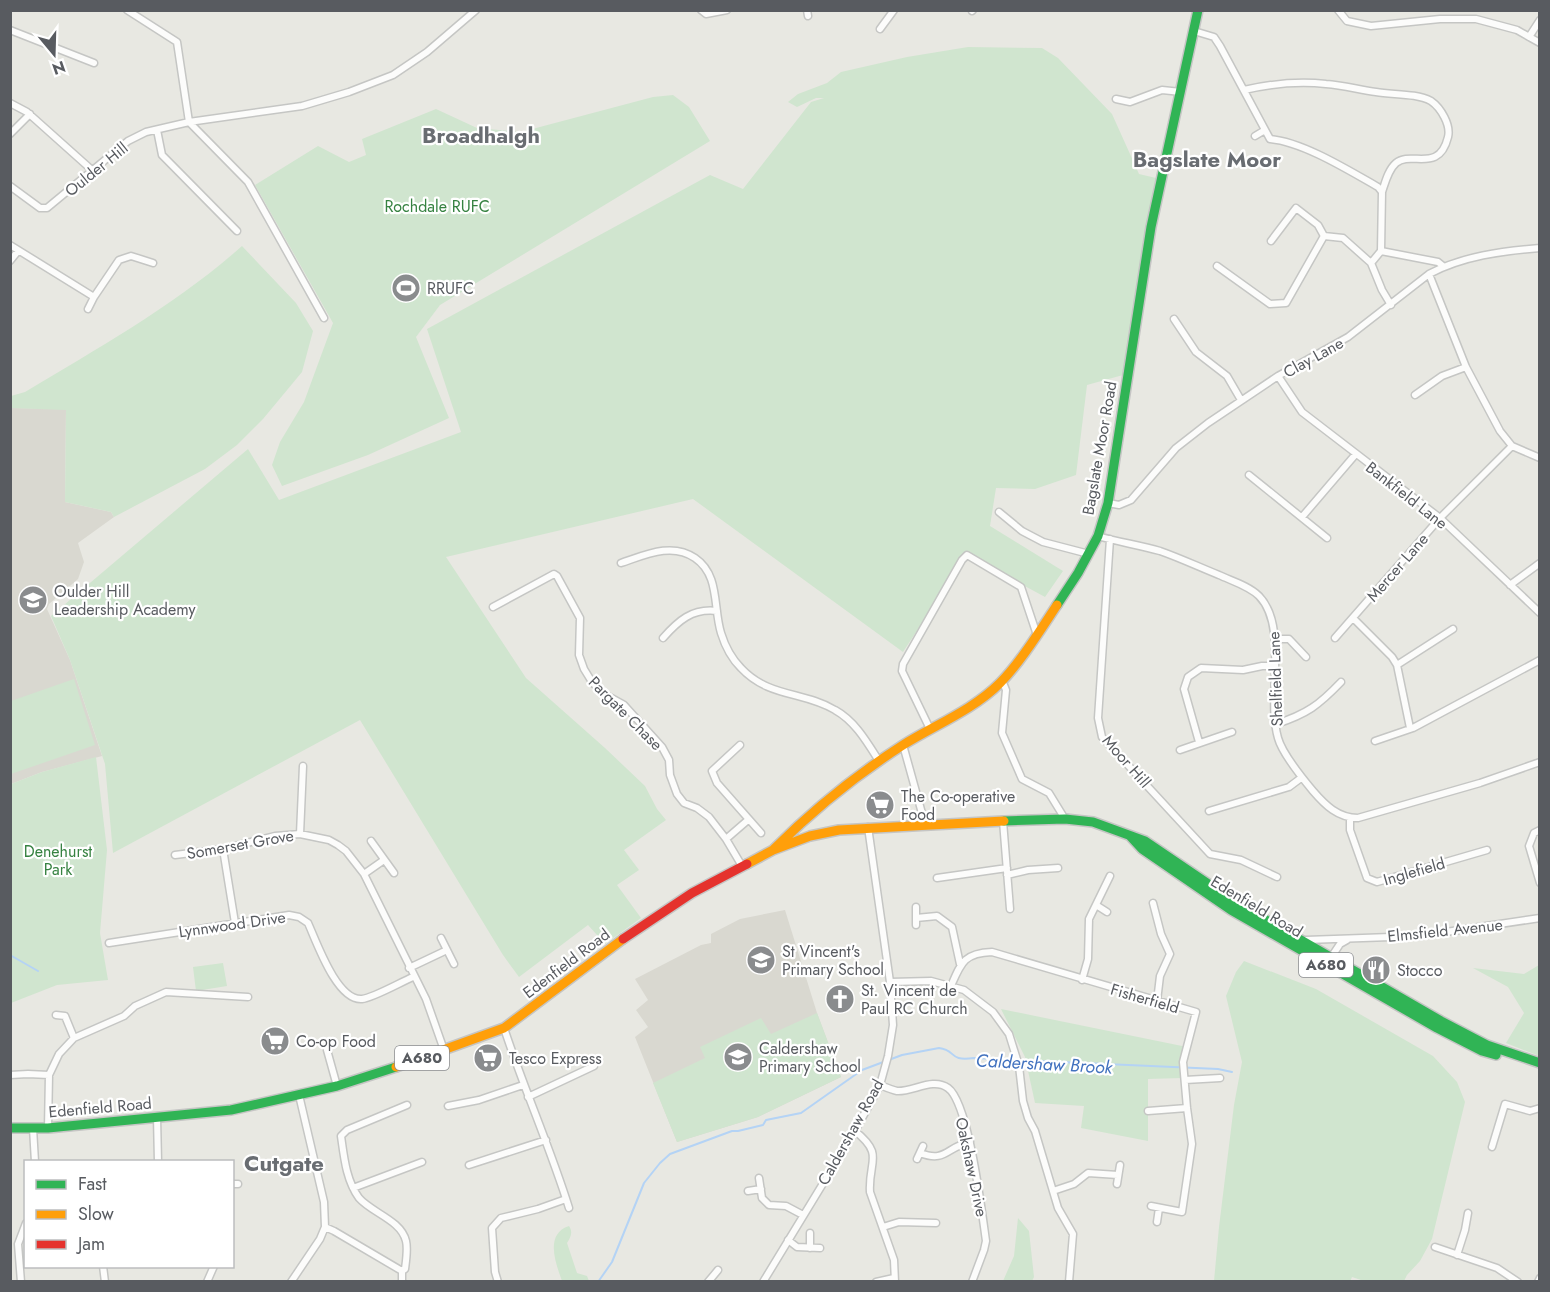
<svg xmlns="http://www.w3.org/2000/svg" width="1550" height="1292" viewBox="0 0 1550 1292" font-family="Jost,sans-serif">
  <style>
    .education { fill: #d9d8d0 }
    .green { fill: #d0e5cf }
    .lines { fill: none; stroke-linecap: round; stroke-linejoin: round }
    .stream { stroke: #b4d3f5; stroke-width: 2 }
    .street-casing { stroke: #c5c6c4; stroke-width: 9 }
    .fast-casing { stroke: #c5c5c4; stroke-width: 12 }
    .slow-casing { stroke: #c5c5c4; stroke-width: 12 }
    .jam-casing { stroke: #c5c5c4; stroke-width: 12 }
    .street { stroke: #fcfcfb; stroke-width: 6 }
    .fast { stroke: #30b455; stroke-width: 9 }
    .slow { stroke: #ff9f0a; stroke-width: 9 }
    .jam { stroke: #e5322d; stroke-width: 9 }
    .labels { text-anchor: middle; stroke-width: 4.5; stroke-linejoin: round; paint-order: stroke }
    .shield { fill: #fff; stroke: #8a8c90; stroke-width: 1.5 }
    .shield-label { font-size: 15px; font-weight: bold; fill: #585b60 }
    .street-label { font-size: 16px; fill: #585b60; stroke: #fff }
    .park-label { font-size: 16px; fill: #368241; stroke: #fff }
    .poi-label { font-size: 16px; fill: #585b60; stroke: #fff; text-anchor: start }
    .water-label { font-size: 18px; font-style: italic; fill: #4272bf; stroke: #fff }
    .district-label { font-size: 22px; font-weight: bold; fill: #696d72; stroke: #fff }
  </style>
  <rect width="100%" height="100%" fill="#e8e8e2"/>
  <!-- education -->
  <path class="education" d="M11 408 66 409 65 502 111 512 114 517 78 543 84 562 78 579 49 604 47 609 70 660 102 756 42 772 11 784Z
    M785 910 817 1013 841 1077 758 1117 677 1142 635 1037 648 1027 636 1010 648 1000 635 979 701 945 711 943V934L740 919Z"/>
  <!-- green -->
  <path class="green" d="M968 47 1042 48 1058 58 1112 114 1139 174 1156 178 1123 375 1087 385 1076 475 1035 489 996 488 990 526 1063 571 1045 597 964 553 944 589 903 652 693 499 446 557 526 678 605 748 645 786 657 809 666 820 624 850 639 870 617 885 641 918 605 944 588 925 519 977 503 955 360 720 113 853 105 764 70 660 51 616 248 449 279 500 461 432 427 329 710 175 743 189 811 102 824 98H816L797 107 788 102 798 94 827 83 841 72 907 57Z
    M673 95 689 107 710 141 440 305 416 337 449 418 368 455 282 486 272 465 280 442 304 402 333 323 255 185 318 146 349 162 366 155 362 139 436 109 477 128 521 132 653 97Z
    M242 246 296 303 313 331 302 372 263 419 237 445 205 469 114 517 111 512 65 502 66 410 11 408V396L25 392C100 347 177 304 242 246Z
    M74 679 95 745 11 774V701Z
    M96 757 107 850 100 933 108 980 57 985 11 1003V784L42 772Z
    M1244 961 1316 989 1433 1056 1457 1082 1465 1102 1432 1239 1420 1261 1407 1275 1404 1281H1364L1352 1277 1350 1282 1214 1281 1219 1227 1234 1105 1242 1062 1226 996 1236 972Z
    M223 963 227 986 196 991 193 967Z
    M1539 965V1056L1506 1043 1524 1013 1508 987 1473 968 1524 974Z
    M1001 1009 1187 1047 1180 1065 1182 1078 1148 1079V1141L1081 1128 1084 1106 1035 1103 1025 1057Z
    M817 1013 841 1077 758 1117 677 1142 653 1083 705 1058 700 1047 761 1018 771 1034Z
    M1018 1218 1029 1231 1034 1277 1032 1281H1003L1014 1256Z
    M569 1226C573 1232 571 1237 567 1243L577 1273 587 1276 589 1281H562C556 1264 544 1234 569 1226Z"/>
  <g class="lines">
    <!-- stream -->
    <path class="stream" d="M10 955 38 971
      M598 1282 612 1262 644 1183 660 1163 670 1154 732 1131H738L763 1125 766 1120 801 1113 862 1070 902 1055 939 1048C957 1050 948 1062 974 1058L1218 1069 1232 1072"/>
    <!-- street casing -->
    <g class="street-casing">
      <path id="street" d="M127 10 177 42 189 122
        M701 10 706 14 727 10
        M807 10 808 16
        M1338 10 1347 21 1371 26 1440 19H1476L1517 30 1540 43
        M972 11 973 10
        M880 29 894 10
        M10 30 94 63
        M1194 31 1214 37 1220 46 1270 139C1303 142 1348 170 1378 187L1382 192 1381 251 1371 263
        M1529 37 1540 20
        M1244 90C1270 84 1299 81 1326 84 1343 85 1360 90 1376 92 1393 95 1416 93 1431 101 1441 108 1451 125 1448 137 1439 174 1411 150 1396 163 1388 170 1385 183 1382 192
        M1116 99 1130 102 1162 90 1181 92
        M10 103 27 112 93 171
        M189 122 248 182 324 318
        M157 130 162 155 237 231
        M10 134 30 114
        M1255 136 1265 130
        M10 186 40 208H47L128 141 146 132 189 122 302 106 349 92 393 75 427 52 476 10
        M1271 241 1296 208 1318 225 1324 236 1343 238 1371 263 1382 290 1391 305
        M10 245 94 297 119 260 131 256 153 263
        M1381 251 1438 262 1443 266
        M10 261 18 251
        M1217 266 1270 304 1286 303 1324 236
        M1429 274 1466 367 1500 431 1512 446 1540 458
        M88 309 94 297
        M1174 319 1196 352 1227 376 1241 400
        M1278 376 1302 412 1440 518 1540 613
        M1415 395 1442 376 1466 367
        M1249 475 1327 538
        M1108 503 1119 505 1131 500 1176 448 1208 423 1278 376 1348 337 1429 274C1463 256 1502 251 1540 248
        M999 512 1022 531 1043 542 1089 554
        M1302 517 1355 455
        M1098 536C1118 542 1139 545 1160 551 1180 558 1199 567 1219 575 1232 581 1249 586 1259 596 1289 627 1266 697 1278 738 1282 753 1303 779 1313 791 1325 805 1338 818 1358 818L1480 783 1540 762
        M1110 539 1098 718 1102 737 1210 854 1241 860 1277 877
        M621 563C645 555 672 542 695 558 720 575 713 607 721 633 725 646 731 658 741 668 769 698 803 691 835 710 855 721 867 742 879 761
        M1510 585 1540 563
        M493 607 554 574 557 576 580 618 579 655 584 669 592 682 604 694 624 705 662 747 669 760 670 775 677 794 684 803 697 808 709 817 726 839 742 866
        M1353 618 1392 657 1397 665 1410 728
        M663 638C678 621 692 608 717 611
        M1335 638 1440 518 1512 446
        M1275 639H1289L1306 657
        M1397 665 1453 629
        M1000 683 1004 685 1006 690 1002 733 1022 779 1049 793 1065 819
        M1276 724C1307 714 1319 705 1341 682
        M930 729 902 671 903 664 962 560 967 555 1021 587 1037 635
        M1375 741 1413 728 1540 660
        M1199 742 1184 689 1188 677 1201 668 1243 670 1262 666H1274
        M740 745 712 771 717 783 761 833
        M903 745 925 824
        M1180 750 1232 732
        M1209 811 1289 787 1301 778
        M1350 818V830L1367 878 1377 882 1487 850
        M1003 821 1010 909
        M1540 830 1534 833 1529 846 1540 883
        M300 834 303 766
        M726 839 748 820
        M371 841 394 873
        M223 849 235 923
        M175 855 223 849 275 836 300 834 329 840 338 845 346 851 364 874 426 999 444 1050
        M364 874 384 860
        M1007 875 1028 870 1058 868
        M937 878 1007 868
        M1153 903 1161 934 1170 954 1160 976 1157 1001
        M1096 905 1107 912
        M916 907V925
        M916 918 937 916 952 927 960 964
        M441 938 454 964
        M1306 940 1419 936 1540 918
        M109 943 289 915 299 917 308 923C317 943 337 1001 362 999 373 998 401 982 413 977
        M1330 959 1340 944 1347 940
        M409 968 447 950
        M1082 980 1088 959 1089 919 1110 876
        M890 982 931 981 964 990 993 1012 1009 1034 1019 1066 1023 1101 1028 1118 1035 1131 1058 1208 1073 1234 1069 1282
        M951 986C961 963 964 953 992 952L1196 1012 1183 1062 1187 1108 1192 1144 1182 1212 1151 1206
        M56 1015 65 1016 74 1038
        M504 1028C524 1089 550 1147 569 1208
        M327 1050 337 1086
        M10 1075 28 1074 49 1075
        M1185 1080 1220 1078
        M880 1085C885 1087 892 1090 897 1091 913 1092 933 1077 948 1088 969 1103 982 1213 986 1241L984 1250 972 1282
        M299 1095 324 1202 325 1227 334 1231 402 1271
        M528 1097 594 1066
        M448 1106 479 1100 523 1085
        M1148 1111 1187 1108
        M157 1117 158 1162
        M33 1128 35 1162
        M48 1128 49 1075 59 1054 74 1038 124 1016 135 1006 166 992 248 997
        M855 1131C885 1155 868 1161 870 1192L894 1260 895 1282
        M1492 1147 1505 1104 1530 1111 1540 1108
        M920 1153C946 1163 946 1147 970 1142
        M917 1159 923 1146
        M469 1165 546 1140
        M759 1178 762 1198 769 1205 786 1206 803 1215
        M232 1184H238
        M1117 1184 1120 1165
        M353 1188 422 1162
        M748 1191 761 1189
        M1053 1191 1074 1184 1088 1173 1118 1175
        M1157 1222 1159 1208
        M883 1227 899 1222 936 1223
        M810 1233V1248
        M788 1240 797 1247 820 1248
        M1435 1247 1497 1268 1518 1282
        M1457 1255 1465 1230 1468 1213
        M103 1266 105 1282
        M21 1282 18 1244 26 1223
        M207 1282 214 1266
        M291 1282 320 1239 325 1227
        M402 1282V1271L405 1269C406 1261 408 1249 406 1241 401 1220 372 1213 359 1198 346 1180 344 1157 341 1136L347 1130 407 1105
        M498 1282 495 1272 492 1228 501 1218 538 1209 566 1199
        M708 1282 718 1270
        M763 1282 855 1131 880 1085 888 1056 893 1025 890 982 868 827
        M876 1282 894 1278
        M1538 1282 1540 1278"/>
    </g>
    <!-- fast casing -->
    <g class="fast-casing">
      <path id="fast" d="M1057 605 1078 573 1098 536 1108 503 1151 227 1198 10
        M1004 821 1065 819 1093 822 1145 841 1235 902 1441 1021 1487 1045 1540 1063
        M1130 836 1142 849 1231 910 1437 1028 1482 1051 1496 1055
        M10 1128H48L231 1110 337 1086 396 1067"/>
    </g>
    <!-- slow casing -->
    <g class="slow-casing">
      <path id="slow" d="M774 849C813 810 856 775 903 745 935 725 973 710 1000 683 1020 663 1041 629 1057 605
        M747 864 773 850 810 836 839 830 1004 821
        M396 1067 504 1028 623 939"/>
    </g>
    <!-- jam casing -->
    <g class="jam-casing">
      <path id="jam" d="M623 939 692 893 747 864"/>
    </g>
    <!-- street -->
    <use href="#street" class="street"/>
    <!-- fast -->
    <use href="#fast" class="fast"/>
    <!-- slow -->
    <use href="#slow" class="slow"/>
    <!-- jam -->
    <use href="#jam" class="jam"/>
  </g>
  <!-- icons -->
  <defs>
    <g id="stadium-disc" transform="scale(1.5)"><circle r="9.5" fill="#8a8c8e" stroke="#fff"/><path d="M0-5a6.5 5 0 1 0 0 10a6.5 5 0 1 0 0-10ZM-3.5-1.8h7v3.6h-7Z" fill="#fff"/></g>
    <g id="school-disc" transform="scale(1.5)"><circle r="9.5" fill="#8a8c8e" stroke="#fff"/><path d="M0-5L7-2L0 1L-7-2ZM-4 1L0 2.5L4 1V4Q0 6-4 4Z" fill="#fff"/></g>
    <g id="supermarket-disc" transform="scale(1.5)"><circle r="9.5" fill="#8a8c8e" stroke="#fff"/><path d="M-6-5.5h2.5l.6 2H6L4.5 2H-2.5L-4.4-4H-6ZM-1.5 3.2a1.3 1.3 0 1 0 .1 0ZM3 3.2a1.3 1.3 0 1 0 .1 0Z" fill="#fff"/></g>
    <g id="restaurant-disc" transform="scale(1.5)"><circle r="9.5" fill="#8a8c8e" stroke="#fff"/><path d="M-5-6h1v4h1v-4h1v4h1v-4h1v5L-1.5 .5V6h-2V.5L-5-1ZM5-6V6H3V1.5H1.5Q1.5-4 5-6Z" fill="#fff"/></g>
    <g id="church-disc" transform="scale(1.5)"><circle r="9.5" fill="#8a8c8e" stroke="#fff"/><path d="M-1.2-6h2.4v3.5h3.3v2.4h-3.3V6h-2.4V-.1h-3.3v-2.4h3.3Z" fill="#fff"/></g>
  </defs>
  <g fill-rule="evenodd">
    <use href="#stadium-disc" x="406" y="288"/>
    <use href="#school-disc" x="33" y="600"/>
    <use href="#supermarket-disc" x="880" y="805"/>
    <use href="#school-disc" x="761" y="960"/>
    <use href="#restaurant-disc" x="1376" y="970"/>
    <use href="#church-disc" x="840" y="999"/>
    <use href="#supermarket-disc" x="275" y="1041"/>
    <use href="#school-disc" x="738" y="1057"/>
    <use href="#supermarket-disc" x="488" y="1058"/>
  </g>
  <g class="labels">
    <!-- shield labels -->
    <g class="shield">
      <rect x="1299" y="953" width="54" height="24" rx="4.5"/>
      <rect x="395" y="1046" width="54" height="24" rx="4.5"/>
    </g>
    <g class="shield-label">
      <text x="1326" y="970">A680</text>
      <text x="422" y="1063">A680</text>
    </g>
    <!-- street labels -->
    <g class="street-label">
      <text transform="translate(96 169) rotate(-39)" y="6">Oulder Hill</text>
      <text transform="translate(1313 357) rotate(-29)" y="6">Clay Lane</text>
      <text transform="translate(1099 448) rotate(-80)" y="6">Bagslate Moor Road</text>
      <text transform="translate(1407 495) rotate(38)" y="6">Bankfield Lane</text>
      <text transform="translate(1397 567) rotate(-49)" y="6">Mercer Lane</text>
      <text transform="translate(1275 679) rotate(-92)" y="6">Shelfield Lane</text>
      <text transform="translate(626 713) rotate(45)" y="6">Pargate Chase</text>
      <text transform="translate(1127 761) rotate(49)" y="6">Moor Hill</text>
      <text transform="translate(240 844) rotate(-10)" y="6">Somerset Grove</text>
      <text transform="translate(1414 871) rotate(-16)" y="6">Inglefield</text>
      <text transform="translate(1257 906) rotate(31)" y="6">Edenfield Road</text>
      <text transform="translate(232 924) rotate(-8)" y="6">Lynnwood Drive</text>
      <text transform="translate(1445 930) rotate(-6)" y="6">Elmsfield Avenue</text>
      <text transform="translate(566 963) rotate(-37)" y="6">Edenfield Road</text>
      <text transform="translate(1145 998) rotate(16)" y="6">Fisherfield</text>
      <text transform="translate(100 1107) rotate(-5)" y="6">Edenfield Road</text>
      <text transform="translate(850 1132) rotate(-61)" y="6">Caldershaw Road</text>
      <text transform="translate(972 1167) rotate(78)" y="6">Oakshaw Drive</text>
    </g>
    <!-- park labels -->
    <g class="park-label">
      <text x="437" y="212">Rochdale RUFC</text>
      <text x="58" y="857">Denehurst<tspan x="58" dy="18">Park</tspan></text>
    </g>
    <!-- poi labels -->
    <g class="poi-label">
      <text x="427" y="294">RRUFC</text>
      <text x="54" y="597">Oulder Hill<tspan x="54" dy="18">Leadership Academy</tspan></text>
      <text x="901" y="802">The Co-operative<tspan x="901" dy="18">Food</tspan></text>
      <text x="782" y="957">St Vincent's<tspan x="782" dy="18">Primary School</tspan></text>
      <text x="1397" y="976">Stocco</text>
      <text x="861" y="996">St. Vincent de<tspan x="861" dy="18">Paul RC Church</tspan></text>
      <text x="296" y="1047">Co-op Food</text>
      <text x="759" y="1054">Caldershaw<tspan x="759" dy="18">Primary School</tspan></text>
      <text x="509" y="1064">Tesco Express</text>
    </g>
    <!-- water labels -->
    <g class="water-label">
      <text transform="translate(1044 1064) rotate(3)" y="6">Caldershaw Brook</text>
    </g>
    <!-- district labels -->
    <g class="district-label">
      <text x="481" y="143">Broadhalgh</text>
      <text x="1207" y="167">Bagslate Moor</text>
      <text x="284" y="1171">Cutgate</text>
    </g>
  </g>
  <!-- border -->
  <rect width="1550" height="1292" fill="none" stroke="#585b60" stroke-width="24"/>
  <!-- legend -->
  <rect x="24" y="1160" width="210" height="108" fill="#ffffff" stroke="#bcbdbf" stroke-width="1.5"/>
  <rect x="36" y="1180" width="30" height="9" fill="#30b455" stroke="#bcbdbf" stroke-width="1.5"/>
  <text x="78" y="1190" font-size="18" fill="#585b60">Fast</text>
  <rect x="36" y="1210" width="30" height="9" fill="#ff9f0a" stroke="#bcbdbf" stroke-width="1.5"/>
  <text x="78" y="1220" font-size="18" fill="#585b60">Slow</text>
  <rect x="36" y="1240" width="30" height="9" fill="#e5322d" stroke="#bcbdbf" stroke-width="1.5"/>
  <text x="78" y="1250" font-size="18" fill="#585b60">Jam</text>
  <!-- north arrow -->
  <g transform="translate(54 54) rotate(161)" stroke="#ffffff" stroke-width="4.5" paint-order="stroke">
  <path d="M0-4.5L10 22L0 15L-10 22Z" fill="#585b60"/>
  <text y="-9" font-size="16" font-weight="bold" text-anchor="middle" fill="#585b60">N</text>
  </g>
</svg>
